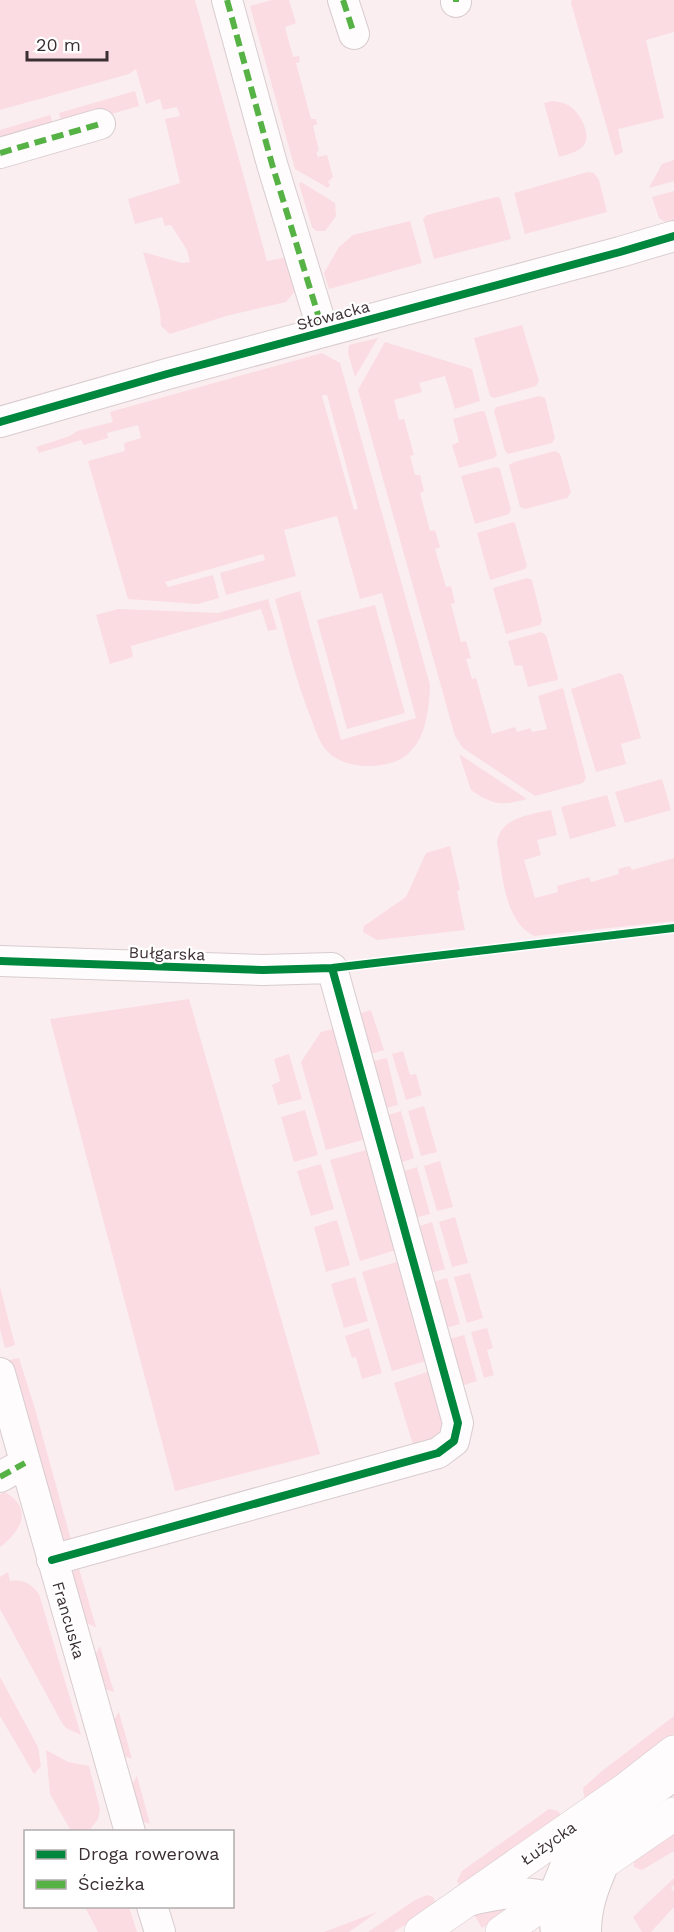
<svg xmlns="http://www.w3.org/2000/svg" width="674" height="1932" viewBox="0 0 674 1932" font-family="'Work Sans',sans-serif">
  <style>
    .green { fill: #fbdce3; fill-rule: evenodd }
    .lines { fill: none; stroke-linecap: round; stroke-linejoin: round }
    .minor-casing { stroke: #d8cccf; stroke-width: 32 }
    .major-casing { stroke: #d8cccf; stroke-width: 34 }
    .minor { stroke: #fefcfd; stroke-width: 30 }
    .major { stroke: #fefcfd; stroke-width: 33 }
    .quiet { stroke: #57b246; stroke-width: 6; stroke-dasharray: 12 6; stroke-linecap: butt }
    .cycleway-casing { stroke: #fff; stroke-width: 11 }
    .cycleway { stroke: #00873e; stroke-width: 8 }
    .labels { text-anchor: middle; stroke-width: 4.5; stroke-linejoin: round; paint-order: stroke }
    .street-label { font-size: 16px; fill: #3b2f32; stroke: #fff }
  </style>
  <rect width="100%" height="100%" fill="#faeef1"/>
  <!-- green -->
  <path class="green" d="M0 0H195L267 261 288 257 297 289 286 302 226 316 170 334 161 326 160 311 143 252 182 263 190 262 187 250 171 225 165 226 162 217 135 224 128 199 180 183 165 119 180 116 177 107 163 110 160 99 146 104 136 69 129 74 0 110Z
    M272 0H289L296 23 285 27 293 57 299 56 300 62 296 63 311 119H316L317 124 313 126 319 151 316 152 318 157 327 155 333 177 328 182 330 185 328 188 295 169 250 6Z
    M572 0H674V32L646 40 664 118 618 129 623 152 615 156 571 3Z
    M135 91 139 106 63 128 59 113Z
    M553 101C559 102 566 103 571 107 581 114 594 139 581 148 575 153 566 155 559 157L544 103Z
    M50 115 55 130 0 146V130Z
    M674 160V181L649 188 662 164Z
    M588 172 594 173 599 180 607 212 525 234 514 193Z
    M301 182 335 203 336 216 325 231H316L312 227 299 184Z
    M674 191V220L665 222 659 218 652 197Z
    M496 197 500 198 511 239 434 259 423 219 427 215Z
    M410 221 422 263 329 289 324 273 339 247 353 235Z
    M522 325 539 381 536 386 494 398 490 396 474 338Z
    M378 338 355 377 348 353 349 345Z
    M385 342 472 369 480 401 455 409 445 376 419 383 422 392 394 400 399 420 404 419 414 455 410 456 415 475H420L424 491 420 493 430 531 435 530 440 547 435 549 446 587 451 586 455 603 451 604 461 642 466 641 471 658 466 659 472 679 476 678 492 734 515 727 517 732 530 728 532 732 547 729 538 696 563 688 586 778 583 783 535 796 463 748 455 736 358 390Z
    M322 353 340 363 430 685C429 713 425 751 394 762 373 769 342 768 326 750 319 742 316 731 312 721 296 681 286 640 275 599L300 591 341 740 416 718 382 593 360 599 337 516 284 530 296 576 226 595 220 573 265 560 263 554 165 582 168 587 213 575 219 598 198 604 128 599 88 461 125 451 124 443 141 438 138 425 107 433 108 438 84 445 81 440 39 453 36 447 70 436 77 431 113 422 110 412ZM323 395H327L358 509 354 510 322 396Z
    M539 396 545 398 555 438 552 443 508 454 505 451 494 411 496 407Z
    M481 411 485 412 497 455 494 458 459 468 452 445 459 442 453 419Z
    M555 451 560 454 571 492 567 498 525 509 520 507 509 465 514 462Z
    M496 467 500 469 511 510 509 514 475 524 461 476Z
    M513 522 515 523 527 566 525 569 490 580 477 533Z
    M527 578 532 580 542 621 540 625 506 634 493 588Z
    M268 599 277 629 268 631 261 609 131 646 133 657 110 664 96 615 118 609 218 613Z
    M375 605 405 713 347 729 317 620Z
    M541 632 546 635 558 678 557 680 528 687 522 665 515 666 508 641Z
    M619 673 623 675 641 738 621 744 626 764 596 772 571 689Z
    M459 754 527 799C501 806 493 805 471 790Z
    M662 779 671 810 625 823 615 792Z
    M607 795 616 826 570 839 561 807Z
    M551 810 557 835 537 840 541 855 524 860 535 898 558 892 557 886 589 877 591 882 619 874 618 869 630 866 632 870 674 858V921L534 936C503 920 503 874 497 843 500 817 529 815 551 810Z
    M450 846 460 890 457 891 465 930 377 940 363 932 364 926 406 897 426 853Z
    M189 999 320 1454 175 1491 50 1019Z
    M371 1010 384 1050 371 1054 358 1014Z
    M340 1027 366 1139 326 1150 301 1062 321 1032Z
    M403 1051 410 1075 416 1074 422 1095 406 1100 392 1054Z
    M289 1054 302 1099 278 1105 272 1085 280 1081 274 1059Z
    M387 1058 398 1105 386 1108 374 1061Z
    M424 1106 437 1152 421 1156 408 1111Z
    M305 1110 318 1155 294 1162 281 1117Z
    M401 1111 414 1158 396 1164 388 1115Z
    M370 1149 396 1250 360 1261 330 1160Z
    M440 1161 453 1207 437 1211 424 1166Z
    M321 1164 334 1209 311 1216 297 1171Z
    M417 1167 430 1214 411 1219 398 1173Z
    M455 1217 468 1263 452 1267 439 1222Z
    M337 1220 350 1265 326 1272 314 1227Z
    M432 1222 445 1269 426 1274 414 1228Z
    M400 1261 426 1361 392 1371 362 1272Z
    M470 1273 483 1318 467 1323 454 1277Z
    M355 1277 368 1321 344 1328 331 1284Z
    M447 1278 460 1324 442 1329 429 1283Z
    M0 1287 15 1345 5 1348 0 1329Z
    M369 1328 382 1373 362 1379 356 1357 352 1358 345 1336Z
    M487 1328 493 1348 487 1350 494 1375 484 1378 471 1332Z
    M464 1335 477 1381 458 1387 446 1340Z
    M19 1358 35 1409 73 1547 63 1544 40 1474 9 1360Z
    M433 1370 445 1434 415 1451 394 1383Z
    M5 1492C34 1509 21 1531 0 1547V1494Z
    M78 1565 96 1627 83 1622 71 1575Z
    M8 1572 10 1581C23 1579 32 1584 39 1594L81 1735 66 1728 62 1723 0 1609V1577Z
    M100 1646 114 1692 102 1688 95 1655Z
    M0 1677 38 1747 41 1766 34 1774 0 1716Z
    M119 1712 132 1759 122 1755 112 1723Z
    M674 1716V1734L585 1802 583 1788 602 1771Z
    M46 1750 68 1762 89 1766 100 1809 98 1819 89 1831H71L50 1794Z
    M137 1776 150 1824 141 1821 130 1788Z
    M549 1809 558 1811 562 1817 461 1888 457 1881 462 1871Z
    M674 1833V1851L642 1870 634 1867V1861Z
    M674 1878V1885L671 1888 674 1892V1907L651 1932H642L633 1917Z
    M427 1895 433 1897 437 1904 394 1932H368L415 1900Z
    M85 1907H129L137 1932H98Z
    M516 1907 482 1928 473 1913Z
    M377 1912 349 1932H324L332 1929Z"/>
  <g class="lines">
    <!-- minor casing -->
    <g class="minor-casing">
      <path id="minor" d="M227 0 272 164 323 331
        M343 0 354 34
        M456 0V2
        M0 153 100 124
        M0 422 167 374 620 252 674 236
        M0 961 263 970 332 968 458 1423 454 1441 438 1453 52 1560
        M0 1373 130 1832
        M0 1477 25 1463
        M468 1901C495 1894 524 1888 552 1899 566 1905 576 1921 586 1931
        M152 1906 160 1932
        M556 1932 552 1899 570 1855 586 1840 674 1775
        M586 1932C586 1906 594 1886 604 1863"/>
    </g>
    <!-- major casing -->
    <g class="major-casing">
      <path id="major" d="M421 1932 625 1790 674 1752
        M502 1932 674 1814"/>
    </g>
    <!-- minor -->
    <use href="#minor" class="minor"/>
    <!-- major -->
    <use href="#major" class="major"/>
    <!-- quiet -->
    <path class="quiet" d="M227 0 272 164 323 331
      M343 0 354 34
      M456 0V2
      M0 153 100 124
      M0 1477 25 1463"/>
    <!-- cycleway casing -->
    <g class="cycleway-casing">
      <path id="cycleway" d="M0 422 167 374 620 252 674 236
        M0 961 263 970 332 968 674 928
        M52 1560 438 1453 454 1441 458 1423 332 968"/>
    </g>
    <!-- cycleway -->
    <use href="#cycleway" class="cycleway"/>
  </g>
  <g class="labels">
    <!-- street labels -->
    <g class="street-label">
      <text transform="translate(333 315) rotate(-15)" y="6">Słowacka</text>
      <text transform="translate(167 953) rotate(2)" y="6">Bułgarska</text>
      <text transform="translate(69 1620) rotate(74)" y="6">Francuska</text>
      <text transform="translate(548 1843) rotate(-35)" y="6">Łużycka</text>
    </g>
  </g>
  <!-- legend -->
  <rect x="24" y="1830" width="210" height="78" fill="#ffffff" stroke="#b1acad" stroke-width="1.5"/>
  <rect x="36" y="1850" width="30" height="9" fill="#00873e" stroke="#b1acad" stroke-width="1.5"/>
  <text x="78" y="1860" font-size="18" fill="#3b2f32">Droga rowerowa</text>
  <rect x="36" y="1880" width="30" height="9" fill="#57b246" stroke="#b1acad" stroke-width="1.5"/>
  <text x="78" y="1890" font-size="18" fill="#3b2f32">Ścieżka</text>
  <!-- scale -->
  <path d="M27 51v9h80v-9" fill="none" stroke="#3b2f32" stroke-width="3"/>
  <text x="36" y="51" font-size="18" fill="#3b2f32" stroke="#ffffff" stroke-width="4.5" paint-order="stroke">20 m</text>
</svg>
